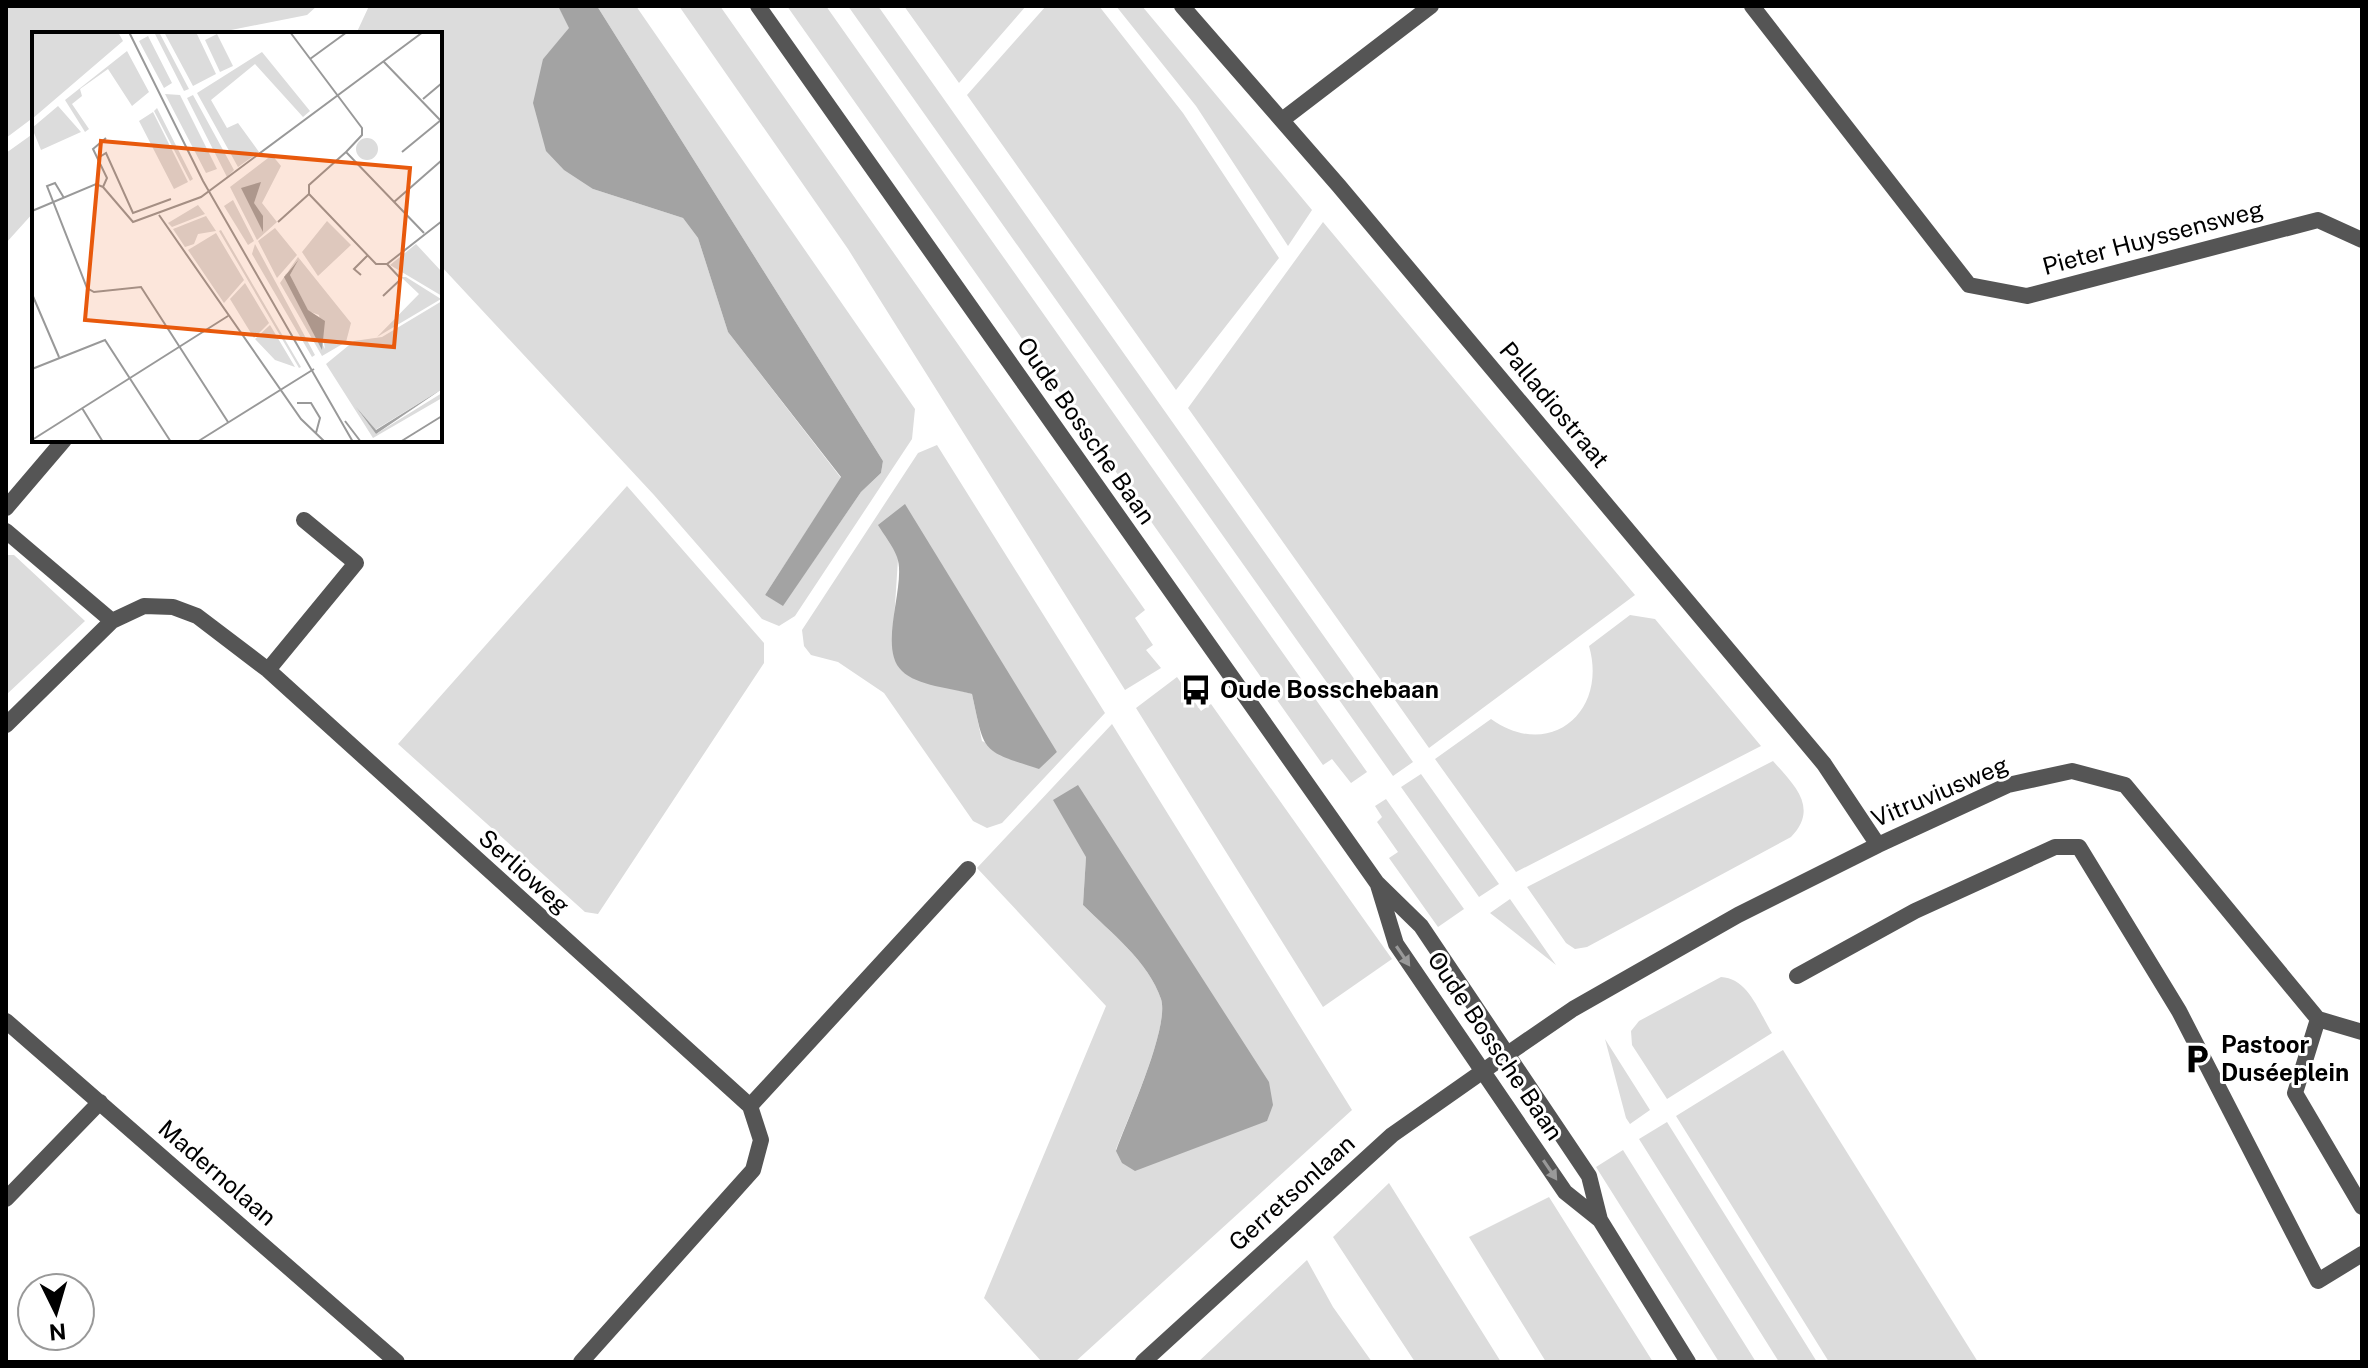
<svg xmlns="http://www.w3.org/2000/svg" width="2368" height="1368" viewBox="0 0 2368 1368" font-family="'Public Sans',sans-serif">
  <style>
    .green { fill: #dcdcdc; fill-rule: evenodd }
    .water { fill: #a3a3a3 }
    .lines { fill: none; stroke-linecap: round; stroke-linejoin: round }
    .minor { stroke: #555; stroke-width: 16 }
    .tertiary { stroke: #555; stroke-width: 16 }
    .oneway { fill: #999 }
    .labels { text-anchor: middle; stroke-width: 6; stroke-linejoin: round; paint-order: stroke }
    .street-label { font-size: 24px; fill: #000; stroke: #fff }
    .poi-label { font-size: 24px; font-weight: bold; fill: #000; stroke: #fff; text-anchor: start }
    .inset-road { fill: none; stroke: #999; stroke-width: 2 }
    .view { fill: #e8590c; fill-opacity: 0.15; stroke: #e8590c; stroke-width: 4 }
    .inset-edge { fill: none; stroke: #000; stroke-width: 4 }
  </style>
  <rect width="100%" height="100%" fill="#fff"/>
  <!-- green -->
  <path class="green" d="M6 6H317L307 15 211 34H34V117L6 138Z
    M369 6H558L570 28 543 59 593 189 683 218 698 238 728 332 841 478 765 595 783 605 861 492 881 473 883 461 597 6H636L915 409 912 439 795 616 779 626 762 619 654 495 440 265V34H356Z
    M679 6H720L1145 610 1135 618 1153 645 1146 650 1161 668 1125 690 848 249Z
    M787 6H826L1367 772 1351 783 1332 759 1323 765Z
    M848 6H878L1413 762 1393 776Z
    M904 6H1026L959 83Z
    M1046 6H1099L1183 113 1279 258 1176 390 967 95Z
    M1116 6H1142L1312 210 1288 246 1196 106Z
    M34 133V212L6 243V153Z
    M1323 222 1635 595 1429 748 1188 408Z
    M937 445 1105 713 1002 823 987 828 973 821 884 693 838 662 811 655 804 646 802 630 918 453ZM898 559 1057 752 1039 768 982 741 972 694 917 679 893 636Z
    M627 486 764 643V663L598 914 585 912 398 744Z
    M6 555H14L85 621 6 695Z
    M1630 615 1655 619 1761 746 1516 872 1435 759 1491 719C1550 761 1608 712 1589 646Z
    M1177 677 1201 711 1211 704 1392 959 1323 1007 1136 708Z
    M1112 724 1352 1110 1075 1362H1042L984 1298 1106 1006 977 868ZM1086 857 1267 1121 1116 1150C1127 1120 1170 1027 1161 999 1149 962 1110 932 1083 905Z
    M1773 761C1795 786 1819 808 1791 837L1587 947 1575 949 1566 943 1527 887Z
    M1421 774 1499 884 1479 897 1401 787Z
    M1386 799 1464 909 1438 927 1389 858 1398 852 1377 822 1382 817 1375 806Z
    M1510 899 1556 965 1490 913Z
    M1721 977C1748 978 1759 1012 1772 1033L1667 1099 1632 1045 1631 1031 1639 1021Z
    M1605 1039 1650 1110 1630 1124 1626 1118Z
    M1783 1050 1978 1362H1829L1676 1116Z
    M1667 1122 1817 1362H1779L1639 1139Z
    M1623 1150 1756 1362H1719L1596 1167Z
    M1389 1183 1501 1362H1415L1333 1237Z
    M1549 1197 1653 1362H1546L1469 1237Z
    M1307 1260 1333 1307 1372 1362H1198Z"/>
  <!-- water -->
  <path class="water" d="M558 6H597L883 461 881 473 861 492 783 606 765 595 841 477 728 332 698 238 683 218 593 189 564 170 546 151 533 103 543 59 569 28Z
    M905 504 1057 752 1039 769C980 750 985 753 972 694 952 688 917 686 902 671 877 648 907 584 897 557 893 546 884 535 878 525Z
    M1078 785 1269 1082 1273 1105 1267 1121 1135 1171 1122 1163 1116 1151C1127 1120 1170 1027 1161 999 1149 962 1110 932 1083 905L1086 857 1053 800Z"/>
  <g class="lines">
    <!-- minor -->
    <path class="minor" d="M1182 6 1339 186 1824 764 1878 845
      M1752 6 1969 285 2027 296 2318 220 2362 240
      M1282 120 1431 6
      M6 508 64 440
      M6 531 112 621
      M268 670 356 563 304 520
      M6 725 112 621 144 606 173 607 197 616 268 670 750 1106 761 1140 753 1170 581 1362
      M1797 976 1915 911 2055 847H2079L2179 1011 2318 1281 2362 1254
      M2318 1019 2295 1093 2362 1207
      M2318 1019 2362 1032
      M6 1021 397 1362
      M1506 1055 1573 1009 1738 915 1878 845 2008 785 2072 771 2125 785 2318 1019
      M750 1106 968 869
      M6 1199 100 1102"/>
    <!-- tertiary -->
    <path class="tertiary" d="M758 6 1377 883 1421 926 1589 1176 1600 1220 1688 1362
      M1378 885 1396 944 1565 1192 1600 1220
      M1143 1362 1392 1135 1506 1055"/>
  </g>
  <!-- one-way arrows -->
  <defs><path id="oneway-solid" d="M-6-.8H1V-3.2L6.5 0L1 3.2V.8H-6Z" transform="scale(2)"/></defs>
  <g class="oneway">
    <use href="#oneway-solid" transform="translate(1403 956) rotate(56)"/>
    <use href="#oneway-solid" transform="translate(1550 1170) rotate(56)"/>
  </g>
  <!-- icons -->
  <defs>
    <g id="bus-bare" transform="scale(2.4)"><path d="M-5-6H5V4H4V6H2V4H-2V6H-4V4H-5ZM-3.5-4V0h7V-4ZM-3.5 1.2v1.5H-2V1.2ZM2 1.2v1.5H3.5V1.2Z" fill="#000" stroke="#fff" stroke-width="2.5" paint-order="stroke"/></g>
    <g id="parking-bare" transform="scale(2.4)"><path d="M-3.5-5.5H1a3.5 3.5 0 0 1 0 7H-1V5.5H-3.5ZM-1-3.4V-.6H.8a1.4 1.4 0 0 0 0-2.8Z" fill="#000" stroke="#fff" stroke-width="2.5" paint-order="stroke"/></g>
  </defs>
  <g fill-rule="evenodd">
    <use href="#bus-bare" x="1196" y="690"/>
    <use href="#parking-bare" x="2197" y="1059"/>
  </g>
  <g class="labels">
    <!-- street labels -->
    <g class="street-label">
      <text transform="translate(2153 238) rotate(-15)" y="8">Pieter Huyssensweg</text>
      <text transform="translate(1554 405) rotate(50)" y="8">Palladiostraat</text>
      <text transform="translate(1086 431) rotate(55)" y="8">Oude Bossche Baan</text>
      <text transform="translate(1940 792) rotate(-23)" y="8">Vitruviusweg</text>
      <text transform="translate(524 872) rotate(42)" y="8">Serlioweg</text>
      <text transform="translate(1495 1046) rotate(56)" y="8">Oude Bossche Baan</text>
      <text transform="translate(217 1173) rotate(41)" y="8">Madernolaan</text>
      <text transform="translate(1292 1193) rotate(-42)" y="8">Gerretsonlaan</text>
    </g>
    <!-- poi labels -->
    <g class="poi-label">
      <text x="1220" y="698">Oude Bosschebaan</text>
      <text x="2221" y="1053">Pastoor<tspan x="2221" dy="28">Duséeplein</tspan></text>
    </g>
  </g>
  <!-- overview -->
  <g transform="translate(32 32)">
    <rect width="410" height="410" fill="#fff"/>
    <path d="M0 0H86L91 9 0 87ZM122 0H127L157 57 152 59ZM132 0H164L184 42 161 54ZM185 2 201 34 188 40 173 8ZM116 4 140 51 132 56 107 9ZM95 19 117 60 100 74 76 37 48 57 50 64 40 72 57 97 53 100 33 68ZM230 20 278 79 271 85 223 32 179 68 195 96 206 91 227 120 206 135 165 61ZM133 62 148 63 185 137 174 141ZM161 63 202 138 195 145 155 66ZM26 74 49 100 9 118 0 96ZM125 76 161 147 158 149 122 79ZM121 80 156 150 142 157 107 89ZM324 117a11 11 0 1 1 22 0a11 11 0 1 1-22 0ZM240 123 249 134 230 171 245 190 225 208 198 155ZM201 168 222 209 216 213 192 174ZM166 173 173 182 140 195 136 191ZM174 184 184 199 166 202 162 212 153 215 141 197ZM295 189 319 213 286 244 270 220ZM243 196 265 223 245 246 226 209ZM189 198 269 335 267 336 187 199ZM184 201 212 248 192 271 156 218ZM223 212 283 323 280 325 220 222ZM384 212 410 240V264L358 233ZM266 225 319 291 314 310 290 324 248 251ZM267 227 258 243 276 279 287 283 293 317 253 243ZM369 245H374L409 267 345 305 387 262ZM213 251 237 291 222 306 198 267ZM410 269V357L343 398 324 375 344 402 410 361V366L341 406 294 332 322 309 350 305ZM238 293 263 335 243 328 223 307Z" fill="#dcdcdc" fill-rule="evenodd"/>
    <path d="M229 150 222 171 231 184V200L209 156ZM267 227 258 243 276 278 293 289 290 318 252 245ZM410 357 344 402 324 375 344 398Z" fill="#a3a3a3"/>
    <path class="inset-road" d="M97 0 171 149 321 410M258 0 330 96V103L314 120 392 201M278 27 315 0M352 30 410 90M391 67 410 51M314 120 277 153V162L344 232H355L410 189M370 120 409 88M66 126 74 121 101 181 139 167M71 155 101 190 169 165 391 0M71 155 75 146 61 117 74 106M32 166 23 151 15 154 55 256 62 260 109 255 196 390M362 170 410 128M0 179 64 152 71 155M127 183 269 387 293 410M246 190 277 162M329 243 322 237 335 224M0 262 27 325M351 264 369 247 355 232M0 337 73 308 139 410M265 371H279L288 386 284 401M50 376 71 410M313 389 329 410M0 408 196 284M165 410 282 337M368 410 410 384"/>
    <path class="view" d="M69 109 378 136 362 315 53 288Z"/>
    <rect width="410" height="410" class="inset-edge"/>
  </g>
  <!-- border -->
  <rect width="2368" height="1368" fill="none" stroke="#000000" stroke-width="16"/>
  <!-- north arrow -->
  <g transform="translate(56 1312) rotate(175)"><circle r="38" fill="#ffffff" stroke="#999999" stroke-width="2"/>
  <path d="M0-6L14 30L0 20L-14 30Z" fill="#000000"/>
  <text y="-12" font-size="22" font-weight="bold" text-anchor="middle" fill="#000000">N</text>
  </g>
</svg>
